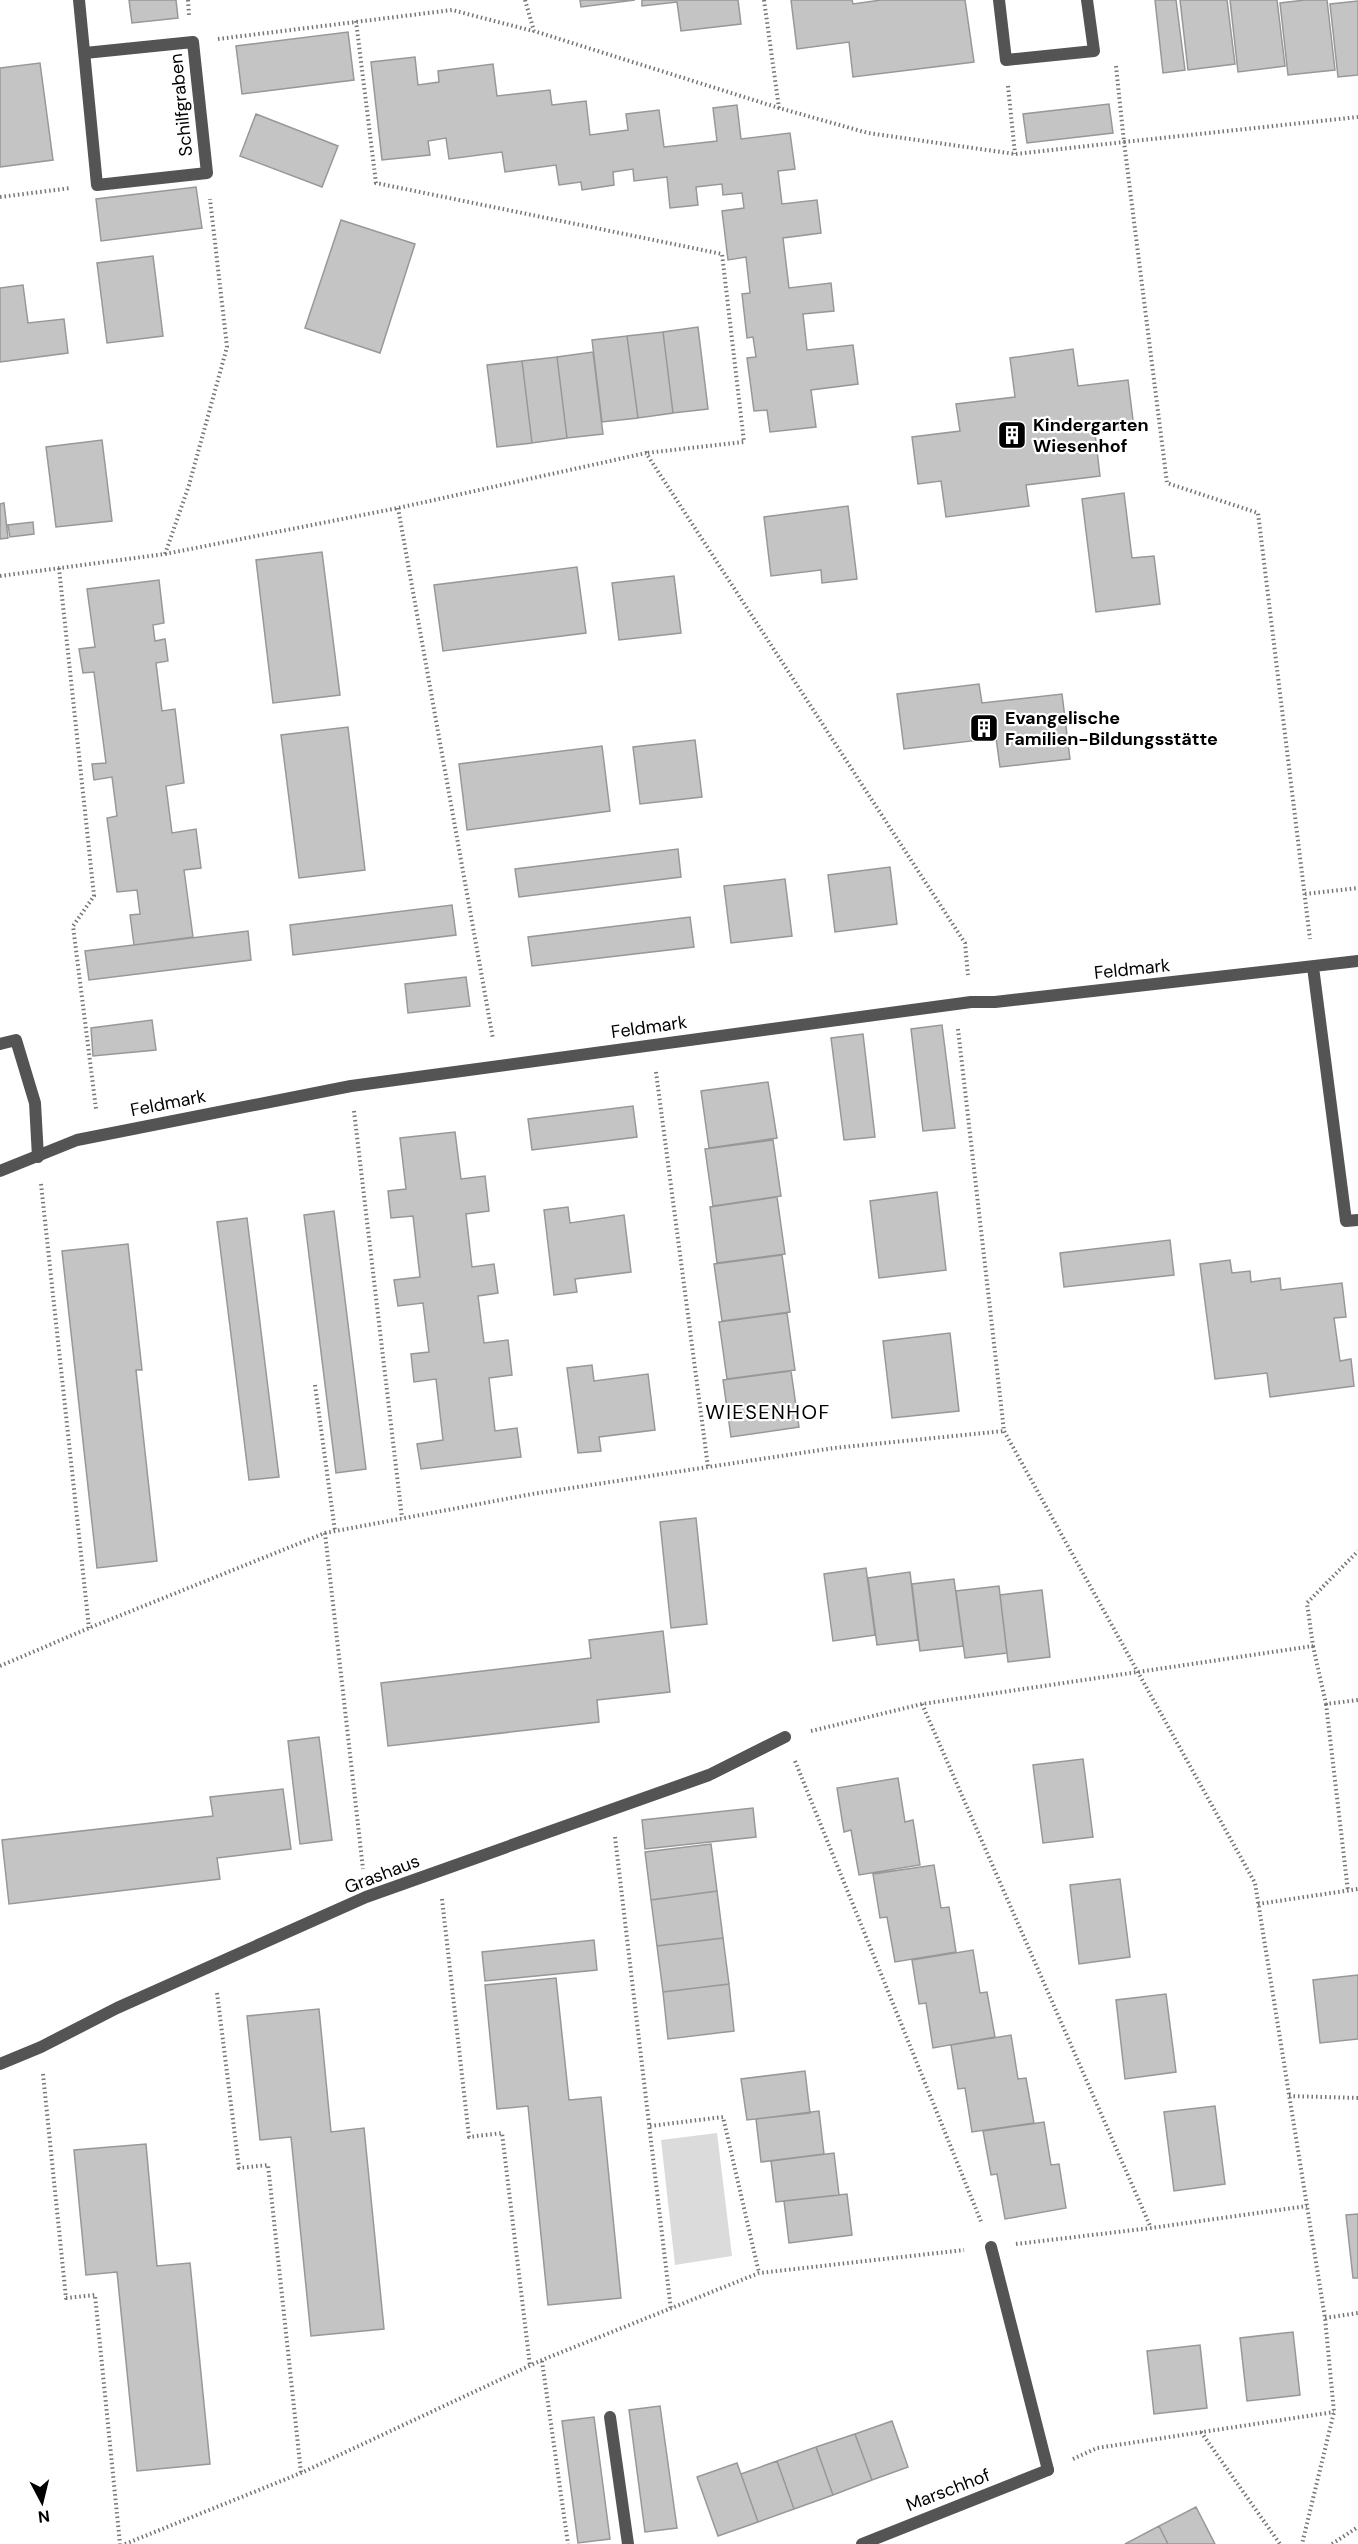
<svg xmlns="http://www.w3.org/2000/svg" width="1358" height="2544" viewBox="0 0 1358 2544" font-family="'DM Sans',sans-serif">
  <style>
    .green { fill: #dbdbdb }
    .building { fill: #c4c4c4; stroke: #989898; stroke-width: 1.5 }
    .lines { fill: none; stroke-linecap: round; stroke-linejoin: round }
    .path { stroke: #767676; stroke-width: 4; stroke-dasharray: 1.5 3; stroke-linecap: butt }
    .service { stroke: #545454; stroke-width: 12 }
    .minor { stroke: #545454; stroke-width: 12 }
    .labels { text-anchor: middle; stroke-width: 4.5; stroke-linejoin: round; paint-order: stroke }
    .street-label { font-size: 18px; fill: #000; stroke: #fff }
    .poi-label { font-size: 18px; font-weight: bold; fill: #000; stroke: #fff; text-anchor: start }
    .neighbourhood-label { font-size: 20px; letter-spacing: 1.5px; fill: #000; stroke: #fff }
  </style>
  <rect width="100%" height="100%" fill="#fff"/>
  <!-- green -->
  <path class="green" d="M717 2133 732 2256 675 2265 661 2140Z"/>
  <!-- building -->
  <path class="building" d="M129 0H176L178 18 132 23Z
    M580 0H635L581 7Z
    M642 0H738L741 24 681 31 677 2 642 6Z
    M791 0H852L853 4 881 0H965L974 62 853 77 849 42 797 49Z
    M1155 0H1176L1185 70 1163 73Z
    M1180 0H1227L1235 64 1188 70Z
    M1230 0H1277L1285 66 1238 72Z
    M1305 0H1327L1335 70 1288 75 1280 3Z
    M1358 1V75L1338 77 1330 4Z
    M348 32 354 80 242 94 236 46Z
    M415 57 418 85 439 82 438 71 493 64 497 96 550 90 552 105 586 101 590 135 628 130 626 114 659 110 664 147 717 141 713 108 737 105 741 139 790 133 795 169 778 171 782 204 817 200 821 233 783 238 789 288 831 283 834 311 803 314 807 350 853 345 858 384 811 390 816 427 770 432 767 410 754 411 747 358 756 357 753 337 747 338 742 294 750 293 746 257 728 260 722 211 744 208 742 193 723 195 722 184 696 187 698 205 670 208 667 177 634 181 633 169 613 172 614 185 582 190 581 182 559 185 556 165 505 172 502 152 449 159 446 138 428 141 430 155 382 160 371 62Z
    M40 63 53 160 0 167V68Z
    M1109 104 1113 133 1027 143 1023 114Z
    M256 114 338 146 322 187 240 156Z
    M196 187 202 228 101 241 96 199Z
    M341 220 415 244 380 353 305 328Z
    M153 256 163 336 107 343 97 263Z
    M23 285 28 323 64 319 68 353 0 362V288Z
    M698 327 708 409 673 413 663 332Z
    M663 332 673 413 638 418 627 336Z
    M627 336 638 418 602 422 592 340Z
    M1073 349 1078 386 1128 380 1134 428 1095 433 1100 476 1026 485 1029 506 946 517 941 481 918 484 912 437 960 431 956 404 1015 397 1010 358Z
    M593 352 603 434 567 438 557 357Z
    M557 357 567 438 532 443 522 361Z
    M522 361 532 443 497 447 487 365Z
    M102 440 112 521 56 527 46 447Z
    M1124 493 1132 558 1154 556 1160 604 1096 612 1082 499Z
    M4 503 8 538 0 539V504Z
    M848 506 857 579 822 583 821 570 771 576 764 517Z
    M33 522 34 534 10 537 8 525Z
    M322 552 340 695 273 703 256 560Z
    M577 567 586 633 443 651 434 585Z
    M674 576 681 633 619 640 612 583Z
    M159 580 164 623 153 625 155 641 165 639 168 661 156 663 162 711 175 709 184 783 166 786 172 833 196 829 201 868 184 870 193 937 134 945 130 915 140 914 137 890 117 892 107 818 117 816 112 777 94 780 92 764 106 763 94 672 83 673 79 649 95 647 87 589Z
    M979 684 982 703 1062 694 1070 759 1000 767 996 738 904 749 897 694Z
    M348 727 365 870 299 878 281 735Z
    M695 740 702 797 640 804 633 747Z
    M602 746 610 811 467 830 459 764Z
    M678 849 681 877 519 897 515 869Z
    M890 867 897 924 835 932 828 875Z
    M785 879 792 936 731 943 724 886Z
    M452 905 456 935 293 955 290 925Z
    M690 917 694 947 532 966 528 937Z
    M248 931 251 960 89 980 85 951Z
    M466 977 470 1006 408 1013 405 984Z
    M152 1020 156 1050 93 1056 91 1028Z
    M942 1025 955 1128 923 1131 911 1029Z
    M863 1034 875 1137 844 1140 831 1038Z
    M768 1082 777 1138 709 1148 701 1091Z
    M633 1106 637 1137 532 1150 528 1119Z
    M455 1132 461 1179 485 1176 489 1211 466 1214 472 1267 494 1264 498 1293 478 1296 484 1343 508 1340 512 1375 489 1378 495 1431 517 1428 521 1457 421 1469 417 1444 443 1440 436 1379 414 1382 411 1354 429 1352 423 1303 398 1306 394 1280 420 1277 413 1216 391 1218 388 1191 406 1189 400 1138Z
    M773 1140 781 1196 713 1206 705 1149Z
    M937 1192 946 1270 879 1278 870 1201Z
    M777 1197 785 1254 717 1263 710 1207Z
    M568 1207 570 1223 624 1215 631 1272 575 1279 577 1292 554 1295 544 1210Z
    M334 1211 366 1469 336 1473 304 1215Z
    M247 1218 279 1477 249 1480 217 1222Z
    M1170 1240 1174 1275 1064 1287 1060 1253Z
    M128 1244 142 1370H136L157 1561 97 1568 62 1251Z
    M782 1255 790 1312 722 1321 714 1264Z
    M1230 1260 1232 1273 1250 1271 1251 1282 1280 1278 1281 1290 1342 1283 1346 1317 1334 1318 1340 1361 1351 1359 1354 1386 1270 1397 1267 1373 1215 1379 1200 1264Z
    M787 1313 795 1370 727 1379 719 1322Z
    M950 1333 959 1411 892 1418 883 1341Z
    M592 1365 594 1381 648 1374 655 1430 599 1437 601 1451 578 1453 567 1368Z
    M791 1371 799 1427 731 1437 723 1380Z
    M696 1518 707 1624 671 1628 660 1522Z
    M866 1568 875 1635 833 1641 824 1574Z
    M910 1572 918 1640 877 1645 868 1578Z
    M954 1579 963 1646 920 1651 912 1584Z
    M999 1586 1007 1653 965 1658 956 1591Z
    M1042 1590 1050 1657 1008 1662 1000 1595Z
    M663 1631 670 1692 597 1700 599 1722 388 1746 381 1683 591 1658 589 1640Z
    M319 1737 332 1840 300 1844 288 1741Z
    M1083 1759 1093 1837 1043 1843 1033 1765Z
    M898 1778 905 1822 913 1820 920 1865 859 1875 851 1830 844 1832 837 1788Z
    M283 1789 291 1849 217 1858 220 1879 9 1904 2 1840 213 1816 210 1797Z
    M753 1808 756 1837 645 1849 642 1820Z
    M711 1844 717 1891 651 1900 645 1852Z
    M934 1865 941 1908 949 1907 956 1952 895 1962 887 1917 880 1918 873 1874Z
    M1120 1879 1130 1957 1079 1964 1070 1885Z
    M717 1891 723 1938 657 1946 651 1900Z
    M723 1938 729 1984 663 1992 657 1946Z
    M594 1940 597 1970 485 1981 482 1952Z
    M973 1950 980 1993 987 1992 995 2037 933 2048 926 2003 919 2004 912 1960Z
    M1358 1975V2039L1320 2043 1313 1980Z
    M556 1978 569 2100 601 2097 621 2298 548 2305 528 2106 497 2109 485 1985Z
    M729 1984 734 2031 668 2039 663 1992Z
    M1166 1994 1176 2072 1125 2079 1116 2000Z
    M319 2009 331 2132 364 2128 384 2329 311 2336 291 2137 260 2140 247 2016Z
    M1011 2035 1018 2079 1026 2078 1034 2123 972 2132 965 2088 958 2089 951 2045Z
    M805 2071 810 2113 747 2120 741 2079Z
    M1215 2106 1225 2184 1174 2191 1164 2112Z
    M819 2111 824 2154 761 2162 756 2119Z
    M1044 2122 1051 2165 1059 2164 1066 2208 1005 2219 997 2174 991 2175 983 2131Z
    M146 2144 157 2266 190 2263 210 2464 137 2471 117 2272 86 2275 74 2150Z
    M834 2153 839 2195 776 2202 771 2161Z
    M847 2194 852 2235 789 2243 784 2201Z
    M1358 2214V2278H1353L1346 2215Z
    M1293 2332 1300 2395 1247 2401 1240 2338Z
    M1200 2345 1207 2408 1154 2414 1147 2351Z
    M660 2406 677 2528 645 2532 629 2410Z
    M594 2417 610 2539 578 2543 562 2421Z
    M892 2421 908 2467 872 2480 855 2434Z
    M855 2434 872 2480 833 2495 816 2447Z
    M816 2447 833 2495 794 2509 777 2461Z
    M777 2461 794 2509 758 2522 741 2474Z
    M737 2463 758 2522 718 2536 697 2477Z
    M1196 2507 1215 2544H1168L1159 2526Z
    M1159 2526 1168 2544H1125Z"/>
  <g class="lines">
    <!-- path -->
    <path class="path" d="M188 0 189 15
      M525 0 534 31 779 108 868 133 1015 154 1124 142 1167 483 1258 513 1310 939
      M764 0 779 108
      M356 21 376 183 722 254 744 442 646 453
      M218 39 452 10 533 31
      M1116 66 1124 142 1358 117
      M1008 86 1015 154
      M0 197 71 188
      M398 508 493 1039
      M165 554 189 485 227 347 210 199
      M59 568 94 896 73 926 96 1109
      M0 576 165 554 398 508 646 453 965 943 968 975
      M1305 894 1358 888
      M958 1029 1004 1431 1255 1883 1325 2318 1334 2412 1302 2544
      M656 1072 708 1467
      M354 1111 402 1518
      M41 1184 89 1628
      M315 1385 335 1531
      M325 1533 363 1869
      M1313 1646 1326 1704 1358 1700
      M0 1666 89 1628 325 1533 532 1494 708 1467 834 1448 1004 1431
      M922 1704 1151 2228
      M1326 1704 1348 1891
      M811 1731 922 1704 1313 1646 1307 1603 1358 1551
      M795 1761 982 2224
      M615 1837 671 2310
      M442 1899 469 2137 502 2133 530 2366
      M1258 1904 1358 1889
      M217 1993 239 2168 268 2165 301 2473
      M43 2074 66 2298 95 2295 120 2544
      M1289 2096 1358 2098
      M650 2126 723 2117 759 2273
      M1016 2244 1151 2228 1307 2206
      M1325 2318 1358 2313
      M542 2361 568 2544
      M1201 2432 1280 2544
      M1073 2459 1097 2448 1334 2412
      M125 2544 301 2473 542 2360 759 2273 964 2250
      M1332 2544 1358 2527"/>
    <!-- service -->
    <path class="service" d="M0 1044 16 1040 35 1103 38 1157
      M991 2247 1048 2470
      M610 2417 628 2544"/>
    <!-- minor -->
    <path class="minor" d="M79 0 97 185 207 173 193 42 85 53
      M999 0 1006 60 1094 51 1087 0
      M1313 967 1346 1221 1358 1220
      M0 1171 77 1140 351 1086 971 1002H995L1358 961
      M0 2064 41 2047 117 2008 366 1897 709 1775 785 1737
      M862 2544 1048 2470"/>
  </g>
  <!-- icons -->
  <defs>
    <g id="building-square" transform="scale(1.5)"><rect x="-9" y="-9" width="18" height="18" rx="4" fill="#000" stroke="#fff"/><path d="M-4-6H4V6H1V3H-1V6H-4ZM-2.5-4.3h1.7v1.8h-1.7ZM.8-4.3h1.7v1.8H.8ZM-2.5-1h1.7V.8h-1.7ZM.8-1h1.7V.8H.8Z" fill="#fff"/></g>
  </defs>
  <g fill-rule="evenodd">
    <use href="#building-square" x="1012" y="435"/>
    <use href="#building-square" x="984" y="728"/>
  </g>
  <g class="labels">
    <!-- street labels -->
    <g class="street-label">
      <text transform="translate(181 105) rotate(-96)" y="6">Schilfgraben</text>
      <text transform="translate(1132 969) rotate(-6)" y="6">Feldmark</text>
      <text transform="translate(649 1027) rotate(-8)" y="6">Feldmark</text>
      <text transform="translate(168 1103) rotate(-11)" y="6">Feldmark</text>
      <text transform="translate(382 1874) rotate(-21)" y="6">Grashaus</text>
      <text transform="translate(948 2490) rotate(-21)" y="6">Marschhof</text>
    </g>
    <!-- poi labels -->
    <g class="poi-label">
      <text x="1033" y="431">Kindergarten<tspan x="1033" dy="21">Wiesenhof</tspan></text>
      <text x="1005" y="724">Evangelische<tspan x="1005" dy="21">Familien-Bildungsstätte</tspan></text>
    </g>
    <!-- neighbourhood labels -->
    <g class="neighbourhood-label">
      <text x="768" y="1419">WIESENHOF</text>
    </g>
  </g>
  <!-- north arrow -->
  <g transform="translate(42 2502) rotate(173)" stroke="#ffffff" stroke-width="4.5" paint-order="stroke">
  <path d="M0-4.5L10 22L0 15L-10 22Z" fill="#000000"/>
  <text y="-9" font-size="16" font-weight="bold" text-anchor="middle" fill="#000000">N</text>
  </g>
</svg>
